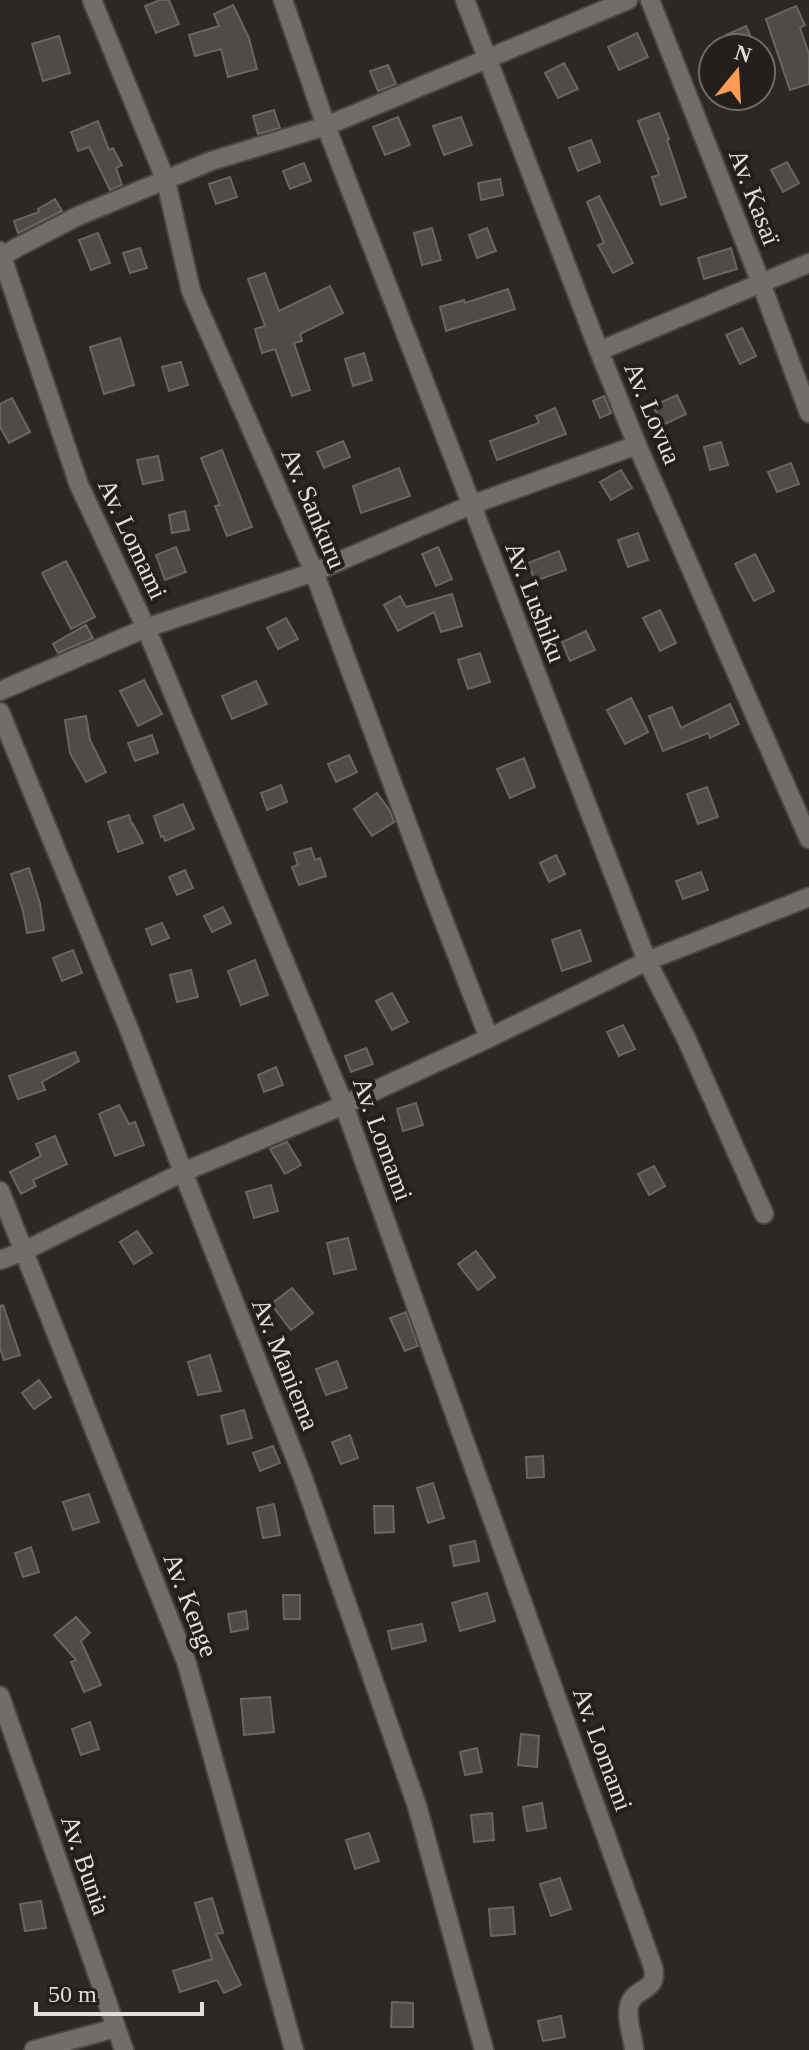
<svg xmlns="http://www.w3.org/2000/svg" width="809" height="2050" viewBox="0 0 809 2050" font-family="'Times New Roman',serif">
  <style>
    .building { fill: #514b48; stroke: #6b6562; stroke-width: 2 }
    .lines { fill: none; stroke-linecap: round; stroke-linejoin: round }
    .minor-casing { stroke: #4b4644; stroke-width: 22 }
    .minor { stroke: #736d69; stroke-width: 18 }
    .labels { text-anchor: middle; stroke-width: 8; stroke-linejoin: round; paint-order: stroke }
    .street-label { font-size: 26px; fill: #e2dedc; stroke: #241f1c }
  </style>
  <rect width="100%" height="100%" fill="#2d2825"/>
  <!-- building -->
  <path class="building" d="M160 0H169L179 24 156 33 145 6Z
    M233 5 249 38 257 69 228 77 221 49 195 56 189 35 219 26 214 14Z
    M796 6 805 25 800 28 809 54V84L790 90 766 19Z
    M746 26 753 42 739 48H731L726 35Z
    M637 33 648 57 619 70 608 47Z
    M59 36 70 73 43 81 32 44Z
    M564 63 578 89 558 98 545 73Z
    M388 65 396 84 378 91 370 71Z
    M274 110 280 128 258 134 253 116Z
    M659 113 669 139 667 140 686 197 661 205 652 177 659 175 638 121Z
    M398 117 410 145 385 155 373 127Z
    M461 117 472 145 444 155 433 126Z
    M98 121 109 150 113 148 122 165 116 168 122 185 110 190 89 147 78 151 71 132Z
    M591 140 600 162 578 171 569 148Z
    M787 162 799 183 783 192 771 170Z
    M304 163 311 181 290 189 283 171Z
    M230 177 237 197 216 204 209 184Z
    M500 179 503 195 481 200 478 183Z
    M599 196 633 263 613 273 598 245 604 243 587 202Z
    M55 199 62 211 18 233 14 221 39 212 38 209Z
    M432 228 441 260 422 265 414 233Z
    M487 228 496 251 477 258 469 235Z
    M98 233 110 263 91 270 79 240Z
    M140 248 147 268 130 273 123 253Z
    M731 248 737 269 704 279 698 258Z
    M265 273 279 311 330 286 343 313 300 334 302 341 294 343 310 390 292 396 275 349 262 353 255 329 265 326 248 279Z
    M508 289 515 309 446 331 440 307 464 300 465 303Z
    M742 328 756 356 740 364 726 335Z
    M120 338 134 385 104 394 90 347Z
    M364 353 372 380 353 386 345 359Z
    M181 362 188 385 169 391 162 367Z
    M677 395 686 414 663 425 653 406Z
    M604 396 611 413 600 418 593 401Z
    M12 398 30 432 9 443 0 427V404Z
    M555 408 566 434 497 460 490 441 539 423 536 416Z
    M343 441 350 457 324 468 317 452Z
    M721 442 728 465 710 470 704 447Z
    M222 450 252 527 227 536 215 506 220 505 201 458Z
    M158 456 163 480 143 484 137 460Z
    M791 463 799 484 777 492 768 472Z
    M399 468 410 496 361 513 353 486Z
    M621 470 632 488 611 500 600 482Z
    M185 511 189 530 172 533 169 515Z
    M638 533 648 560 628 567 618 540Z
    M176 547 186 572 165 580 156 555Z
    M438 547 452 579 436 586 422 554Z
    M559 551 566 570 535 581 528 563Z
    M755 554 774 591 754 601 735 564Z
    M66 561 95 617 71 629 42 573Z
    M452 594 462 626 441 632 434 612 398 631 384 605 400 596 406 607Z
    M660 610 676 643 660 651 643 618Z
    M286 618 298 639 278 649 267 628Z
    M86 625 93 638 58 653 53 644Z
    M586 631 595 650 570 661 562 642Z
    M480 653 490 682 468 689 458 660Z
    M144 680 162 714 138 726 120 691Z
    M256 681 267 704 232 719 222 696Z
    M631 698 648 732 625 744 607 710Z
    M730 704 739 724 710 738 708 733 663 751 649 716 672 707 681 728Z
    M86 716 90 740 106 772 86 782 70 753 65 720Z
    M152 735 158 753 135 761 128 743Z
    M349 755 357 772 336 782 328 764Z
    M524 758 535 787 510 798 497 769Z
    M281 785 287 802 267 810 261 793Z
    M707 787 718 817 698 824 687 794Z
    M377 793 390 811 394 822 372 836 354 809Z
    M183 804 194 829 165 841 163 836 161 837 154 816Z
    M129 815 132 825 133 824 143 843 118 852 108 822Z
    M311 848 315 860 320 858 326 876 299 885 292 867 298 865 294 853Z
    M556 855 565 874 549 882 540 863Z
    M29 868 40 903 44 930 27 933 23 911 11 874Z
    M185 870 193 888 177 895 169 877Z
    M701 872 708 890 683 899 676 881Z
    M223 907 231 923 212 932 204 916Z
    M162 923 169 938 152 945 146 929Z
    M580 930 591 961 562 971 552 940Z
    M73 950 82 973 62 981 53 958Z
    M255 960 268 995 241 1005 228 971Z
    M191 970 198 997 177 1002 170 975Z
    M392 993 408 1022 392 1030 376 1001Z
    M623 1025 635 1049 619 1056 607 1032Z
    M366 1048 373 1064 351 1072 345 1056Z
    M75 1052 79 1061 42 1082 45 1090 18 1099 9 1076Z
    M276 1067 283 1085 264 1092 258 1075Z
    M416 1103 423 1125 403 1131 397 1109Z
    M119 1105 129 1124 135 1122 144 1145 115 1156 99 1114Z
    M55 1136 67 1164 33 1180 36 1186 21 1194 10 1172 41 1156 36 1144Z
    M287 1142 301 1165 285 1174 270 1149Z
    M654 1166 665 1186 649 1195 638 1174Z
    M271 1185 278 1211 254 1218 246 1192Z
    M137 1231 152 1253 134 1264 120 1242Z
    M348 1238 356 1269 334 1274 327 1243Z
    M476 1251 495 1277 478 1290 458 1264Z
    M292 1288 313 1313 291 1330 271 1304Z
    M3 1305 20 1355 4 1360 0 1348V1306Z
    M406 1312 418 1346 405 1351 390 1318Z
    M210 1355 221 1391 198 1395 188 1362Z
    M337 1361 347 1388 326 1395 316 1369Z
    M39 1380 51 1397 34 1409 22 1393Z
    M244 1410 252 1438 228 1444 221 1416Z
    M350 1435 358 1458 341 1464 332 1442Z
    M273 1446 280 1463 260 1471 253 1453Z
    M543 1456 544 1477 527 1478 526 1457Z
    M433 1483 444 1518 428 1523 417 1488Z
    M89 1494 99 1522 73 1530 63 1502Z
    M274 1504 280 1535 263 1538 257 1508Z
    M374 1506H393L394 1532 375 1533Z
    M475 1541 479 1561 454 1566 450 1546Z
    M31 1547 39 1572 23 1577 15 1553Z
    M487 1593 495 1621 460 1631 452 1603Z
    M283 1595H300V1619H284Z
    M246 1611 248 1629 231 1632 228 1614Z
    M76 1617 90 1633 81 1641 101 1685 84 1692 71 1662 76 1660 54 1635Z
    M422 1624 426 1641 392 1649 388 1631Z
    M270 1697 274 1732 244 1735 241 1699Z
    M90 1722 99 1749 81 1755 72 1729Z
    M521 1734 539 1736 537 1767 518 1765Z
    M477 1748 482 1772 465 1775 460 1752Z
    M542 1803 546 1828 527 1831 523 1807Z
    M492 1813 494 1840 474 1842 471 1815Z
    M369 1833 379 1861 355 1869 346 1840Z
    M560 1878 571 1909 551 1916 540 1884Z
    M212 1898 223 1933 216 1934 241 1985 224 1993 217 1980 180 1992 173 1971 212 1959 195 1903Z
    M41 1901 46 1928 25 1931 20 1904Z
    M513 1907 515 1934 491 1936 489 1909Z
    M392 2002 413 2003V2027H391Z
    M561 2016 565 2037 543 2041 538 2021Z"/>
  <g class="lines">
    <!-- minor casing -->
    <g class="minor-casing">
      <path id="minor" d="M92 0 166 181 191 291 314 572 433 893 489 1038
        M283 0 326 126 647 961 686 1038 764 1214
        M465 0 599 351 637 445 809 839
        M650 0 761 283 809 413
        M0 251 79 485 146 628 344 1105 653 1967C659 1993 634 1986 629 2006 626 2020 633 2036 634 2050
        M0 258 16 248 78 216 211 161 326 126 628 0
        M599 351 809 263
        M0 691 146 628 314 572 471 505 637 445
        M0 712 129 1029 183 1172 302 1475 417 1806 484 2050
        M0 1191 187 1664 294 2050
        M0 1260 24 1251 183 1172 344 1105 489 1038 647 961 809 897
        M0 1696 124 2050
        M34 2050 116 2028"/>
    </g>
    <!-- minor -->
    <use href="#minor" class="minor"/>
  </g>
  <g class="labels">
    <!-- street labels -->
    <g class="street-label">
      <text transform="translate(755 197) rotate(69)" y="9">Av. Kasaï</text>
      <text transform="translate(653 413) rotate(67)" y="9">Av. Lovua</text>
      <text transform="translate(314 508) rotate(67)" y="9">Av. Sankuru</text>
      <text transform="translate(133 539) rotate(65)" y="9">Av. Lomami</text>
      <text transform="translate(536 602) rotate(69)" y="9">Av. Lushiku</text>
      <text transform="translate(383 1139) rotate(70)" y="9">Av. Lomami</text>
      <text transform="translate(286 1364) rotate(68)" y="9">Av. Maniema</text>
      <text transform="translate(191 1605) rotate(69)" y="9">Av. Kenge</text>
      <text transform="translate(603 1749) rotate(70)" y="9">Av. Lomami</text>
      <text transform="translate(86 1865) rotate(71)" y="9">Av. Bunia</text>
    </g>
  </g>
  <!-- north arrow -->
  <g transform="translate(737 72) rotate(18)"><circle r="38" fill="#241f1c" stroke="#706b69" stroke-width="2"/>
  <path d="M0-6L14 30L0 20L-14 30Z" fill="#fd9c56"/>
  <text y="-12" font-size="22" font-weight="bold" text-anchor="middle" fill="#e2dedc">N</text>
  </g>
  <!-- scale -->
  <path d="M36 2002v12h166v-12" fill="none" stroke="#e2dedc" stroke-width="4"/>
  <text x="48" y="2002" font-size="24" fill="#e2dedc" stroke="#241f1c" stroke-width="6" paint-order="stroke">50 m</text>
</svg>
